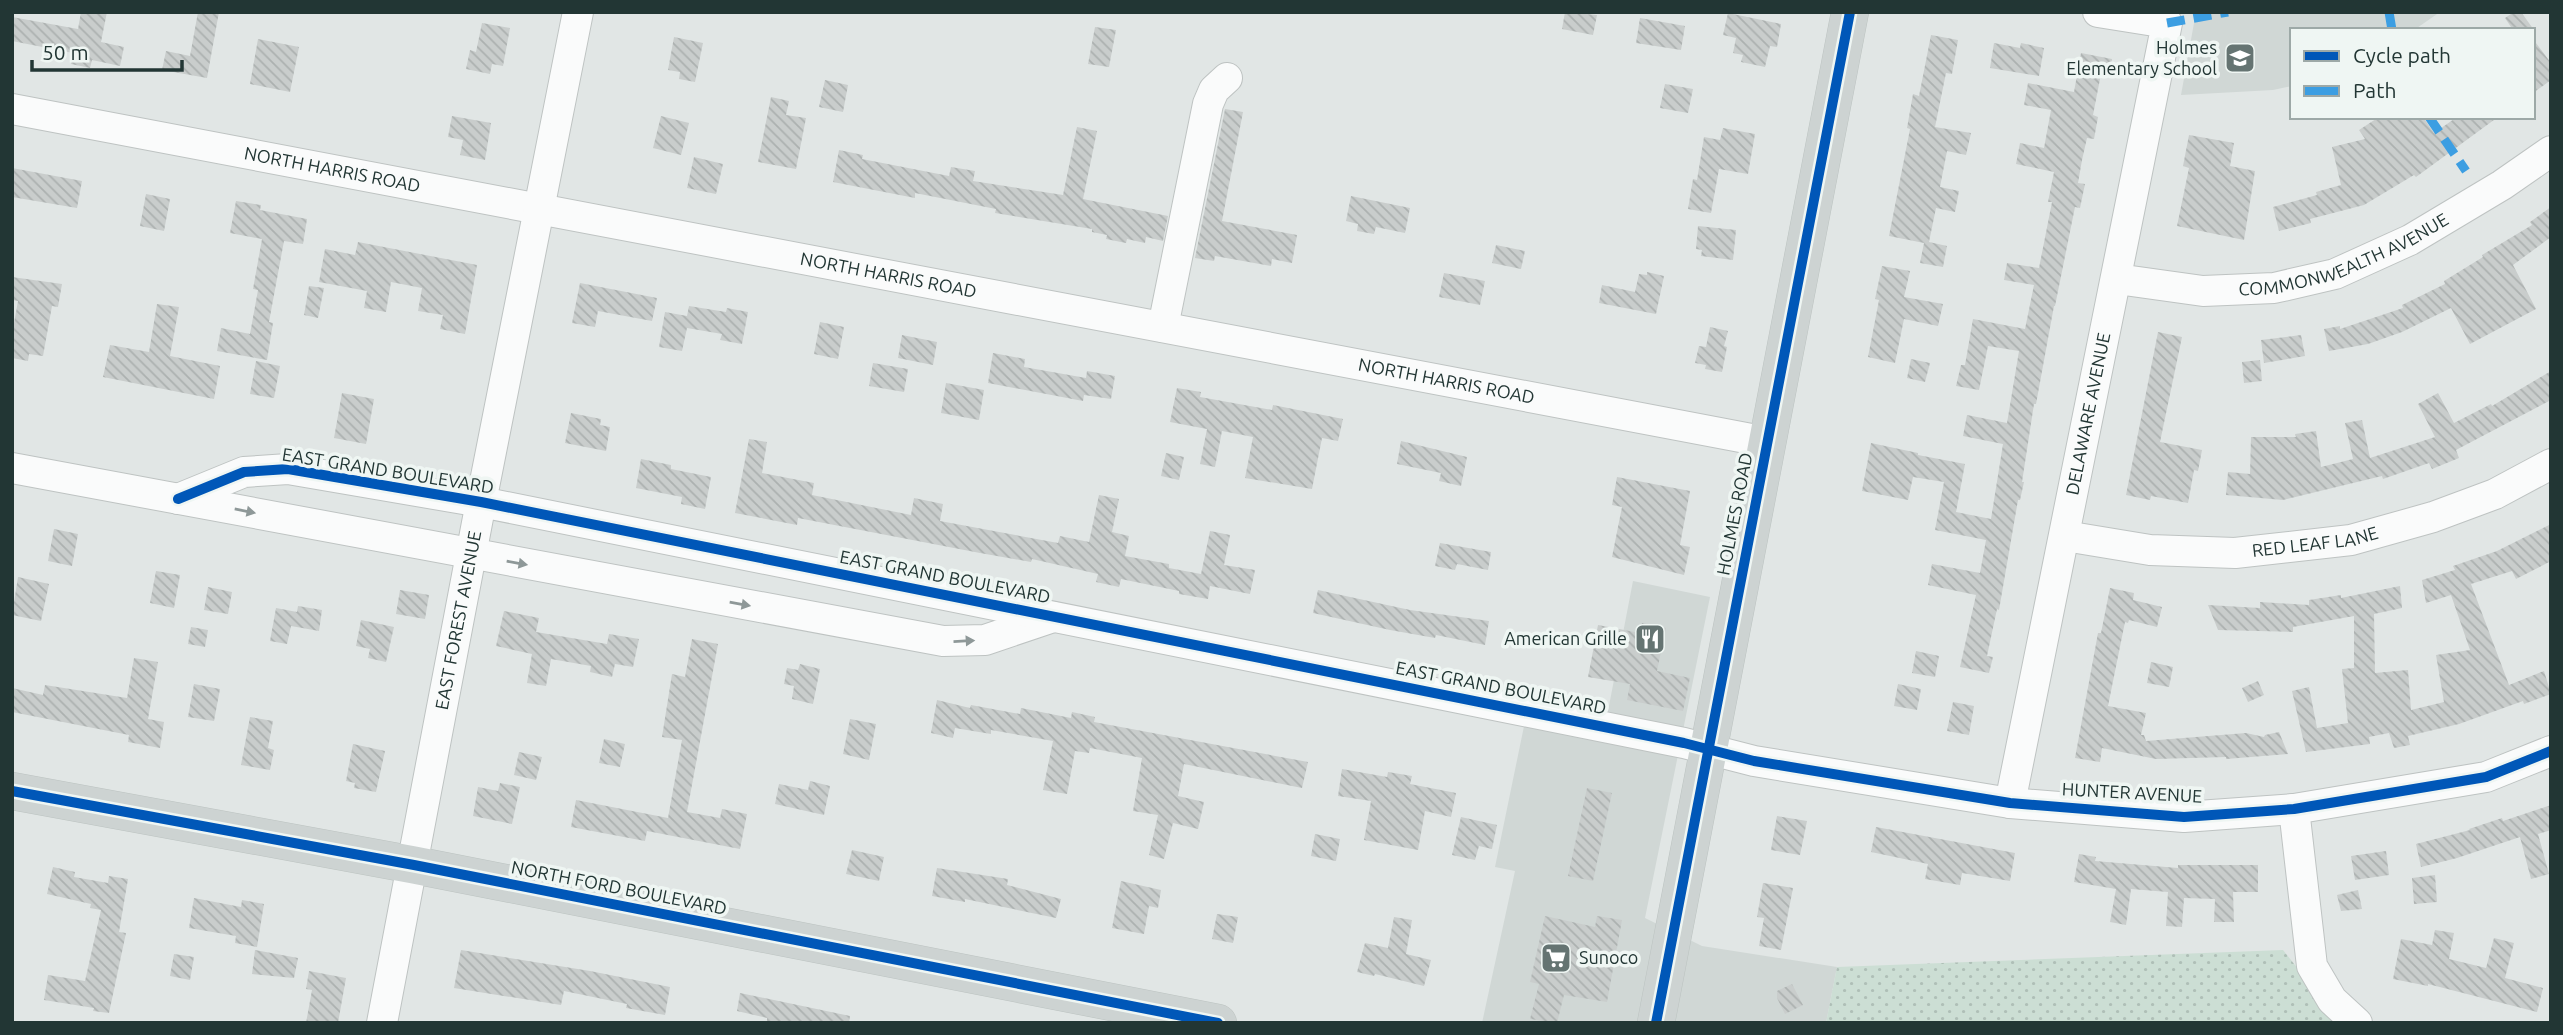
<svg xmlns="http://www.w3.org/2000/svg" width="2563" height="1035" viewBox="0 0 2563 1035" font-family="Ubuntu,sans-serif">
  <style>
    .built { fill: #d0d7d5 }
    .grass { fill: url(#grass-dots) }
    .building { fill: url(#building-back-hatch) }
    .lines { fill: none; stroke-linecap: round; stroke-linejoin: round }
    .minor-casing { stroke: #bec3c2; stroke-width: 32 }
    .major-casing { stroke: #bcc3c1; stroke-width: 38 }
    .minor { stroke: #fafbfb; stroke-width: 30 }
    .major { stroke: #cdd3d2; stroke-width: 37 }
    .quiet { stroke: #3c9ee2; stroke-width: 9; stroke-dasharray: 18 9; stroke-linecap: butt }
    .cycleway-casing { stroke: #eff6f3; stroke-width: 15 }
    .cycleway { stroke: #0057b8; stroke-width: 10 }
    .oneway { fill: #8e9898 }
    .labels { text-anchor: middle; stroke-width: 7; stroke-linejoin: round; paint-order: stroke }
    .poi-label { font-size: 18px; fill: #223634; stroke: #eff6f3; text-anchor: end }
    .street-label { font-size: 18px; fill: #223634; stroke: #eff6f3 }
  </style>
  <defs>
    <pattern id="grass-dots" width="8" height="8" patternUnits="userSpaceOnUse" patternTransform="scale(1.75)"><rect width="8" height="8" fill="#ccded4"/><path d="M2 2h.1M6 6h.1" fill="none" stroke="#afbfb7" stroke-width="1.8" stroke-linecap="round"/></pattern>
    <pattern id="building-back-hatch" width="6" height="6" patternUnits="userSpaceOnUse" patternTransform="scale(1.75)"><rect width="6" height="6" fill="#c9cdcc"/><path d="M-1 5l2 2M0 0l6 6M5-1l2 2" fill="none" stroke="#acb1b0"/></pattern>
  </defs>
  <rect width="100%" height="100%" fill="#e1e6e5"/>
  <!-- built -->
  <path class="built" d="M2196 12H2440L2414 30H2292V86L2273 90 2181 95Z
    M1633 581 1710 597 1645 918 1702 946 1837 967 1826 1023H1482L1515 871 1495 867 1530 697 1608 711Z"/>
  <!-- grass -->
  <path class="grass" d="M2283 950 2341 1023H1826L1837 967Z"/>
  <!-- building -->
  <path class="building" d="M81 12H107L101 42 124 47 120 66 92 60 90 68 71 64 73 53 12 41V17L78 29Z
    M198 12H219L207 78 162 70 166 51 190 56Z
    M1565 12 1597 15 1593 35 1562 29Z
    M2514 12H2521L2534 30H2513L2505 18Z
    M1728 13 1781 24 1777 47 1770 46 1765 67 1741 62 1743 55 1733 53 1736 38 1723 35Z
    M1640 18 1685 26 1681 50 1636 43Z
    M482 23 510 28 503 66 492 64 490 74 466 69 470 50 476 52Z
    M1095 27 1116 30 1109 67 1088 64Z
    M1931 35 1958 40 1952 74 1946 73 1935 127 1971 133 1966 155 1947 151 1940 187 1959 191 1955 212 1936 208 1929 242 1947 246 1943 267 1920 263 1924 243 1889 236 1910 129 1907 128 1913 94 1919 96Z
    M674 37 703 43 695 82 679 79 680 72 668 70Z
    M258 39 299 47 290 92 250 84Z
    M2533 39 2551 63V80L2533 93Z
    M1994 43 2020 48 2021 43 2044 48 2039 76 1990 68Z
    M2081 53 2112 59 2110 76 2101 74 2093 115 2098 117 2094 139 2087 138 2082 160 2078 183 2085 184 2080 208 2075 207 2055 306H2054L2036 404H2034L2022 482H2024L2020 500H2018L1999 610 1997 609 1987 656 1993 657 1989 673 1960 667 1976 595 1928 585 1932 564 1980 573 1986 540 1935 530 1944 482 1913 477 1908 500 1862 491 1871 443 1918 453V455L1965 464 1956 512 1991 519 2003 444 1963 436 1967 415 2007 423 2019 351 1988 346 1979 390 1956 386 1961 365H1965L1973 319 2025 329 2034 285 2004 280 2007 263 2039 268 2052 202H2048L2054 172 2016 164 2020 143 2044 148 2051 110 2024 105 2028 83 2074 92Z
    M825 80 848 85 843 112 819 107Z
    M1665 84 1693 89 1688 113 1660 108Z
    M771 97 789 101 786 115 806 118 796 169 758 162Z
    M1225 109 1243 112 1222 221 1297 235 1292 263 1272 259 1271 266 1215 256 1214 261 1195 258Z
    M452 116 491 123 485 160 460 155 463 140 448 137Z
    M661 116 689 123 681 155 653 148Z
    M2379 117H2423L2434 133 2457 117H2498L2416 177 2414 175 2364 205 2310 219 2311 223 2279 231 2273 207 2317 195 2316 192 2341 185 2332 147 2365 139 2359 130Z
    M1077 127 1097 131 1083 199 1168 216 1163 241 1146 237 1145 243 1127 239 1126 243 1106 239 1107 235 1092 232V229L995 213 996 209 915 193V198L833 182 839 150 863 155 862 159 949 176 951 167 975 171 973 181 1063 195Z
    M1723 128 1755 134 1748 174 1719 169 1711 213 1688 209 1693 179 1697 180 1704 137 1720 140Z
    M2189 135 2234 143 2230 166 2255 171 2244 240 2177 226 2189 168 2183 166Z
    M694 157 723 164 716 194 687 188Z
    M12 168 82 181 77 208 12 197Z
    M146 194 170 199 164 231 140 226Z
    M1351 196 1410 208 1405 233 1376 227 1374 234 1357 231 1358 224 1346 221Z
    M236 201 261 205 260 210 307 219 303 244 284 241 269 322 273 323 267 360 217 351 221 328 250 334 258 290 253 289 262 239 230 233Z
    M2551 207V237L2513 265 2536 309 2470 344 2451 308 2402 332 2368 344 2329 351 2324 329 2340 326V329L2403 308 2402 305 2445 284 2444 281 2483 257 2482 255 2532 225 2530 222Z
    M1698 226 1736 230 1733 260 1701 256 1702 250 1696 249Z
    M358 242 477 265 465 334 440 329 443 315 418 311 422 288 391 282 386 312 364 308 367 291 319 282 325 249 355 255Z
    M1496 245 1525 251 1521 269 1492 263Z
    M1882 266 1910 271 1904 297 1943 304 1938 326 1904 319 1895 363 1868 357 1879 300 1875 299Z
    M1647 272 1664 276 1656 314 1599 303 1602 285 1635 292 1639 274 1647 275Z
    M1444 273 1485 281 1480 305 1439 297Z
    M12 277 62 284 58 307 52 306 43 356 29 354 28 361 12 358V334L18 301 12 300Z
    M580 283 657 298 652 321 598 311 595 327 572 323Z
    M309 286 324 288 318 318 304 315Z
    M157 304 179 307 170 356 220 366 214 399 103 377 110 345 149 352Z
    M689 306 726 312 727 308 748 312 742 344 720 340 722 334 687 328 682 351 659 347 665 312 687 316Z
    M820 322 844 327 838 359 814 354Z
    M1710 327 1728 331 1724 346 1727 347 1722 372 1705 369 1706 365 1695 363 1699 346 1706 347Z
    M2158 332 2182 337 2160 442 2202 450 2198 471 2194 470 2188 503 2151 496 2150 500 2126 495Z
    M902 335 937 342 933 365 898 358Z
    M2301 335 2305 356 2264 363 2261 340Z
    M993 353 1025 359 1024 367 1086 378 1087 371 1115 376 1111 399 1084 395 1083 401 988 383Z
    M1911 359 1930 363 1925 382 1907 378Z
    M2260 360 2262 381 2244 383 2242 362Z
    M256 361 280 366 274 398 250 394Z
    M873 363 908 369 904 392 869 386Z
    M2551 371V400L2456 450 2459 458 2432 469 2429 463 2383 479 2382 476 2283 500 2226 495 2228 472 2250 474 2251 437H2296L2295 434 2316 431 2321 467 2353 459 2345 423 2362 420 2370 458 2435 437 2418 404 2438 393 2454 423 2491 404 2492 406Z
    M946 383 984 390 979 420 941 413Z
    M1177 388 1201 392 1200 397 1272 410 1273 405 1343 419 1338 441 1322 438 1312 489 1245 478 1253 437 1222 431 1215 467 1200 464 1207 429 1170 422Z
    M342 393 374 399 366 444 334 438Z
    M571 413 601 419 600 425 610 427 606 451 565 443Z
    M749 439 767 442 762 473 814 483 812 495 911 515 914 498 943 504 940 521 1058 543 1060 536 1089 542 1099 495 1119 499 1112 532 1129 536 1125 556 1169 564V568L1201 574 1210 531 1230 535 1224 565 1255 570 1250 594 1210 586 1208 599 1179 594V591L1121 579 1119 587 1096 582 1098 574 1032 559 1031 562 980 553 798 518 797 525 735 513Z
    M1401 441 1467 457 1461 486 1439 481 1441 473 1397 464Z
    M1166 453 1184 457 1179 480 1161 476Z
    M641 459 671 465V469L711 477 705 509 681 504 682 497 636 488Z
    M1617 477 1690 491 1680 545 1690 547 1684 575 1612 557 1622 507 1612 505Z
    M2551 524V561L2516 579 2512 571 2471 584 2509 685 2544 671 2551 694 2524 704 2523 701 2459 724 2408 736 2410 745 2394 748 2389 733 2369 737 2370 744 2306 752 2292 691 2309 687 2317 728 2348 723 2342 669 2354 668V616L2293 627V632L2218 630 2208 605 2260 608V602L2309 605V600L2341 595V598L2400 586 2402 608 2374 614 2375 673 2408 670 2411 710 2444 702 2436 655 2470 650 2451 595 2426 603 2422 580 2455 570 2453 566 2497 551Z
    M54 529 78 534 72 566 48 561Z
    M1440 543 1491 552 1488 570 1457 564 1455 570 1435 566Z
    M156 571 180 575 174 608 150 603Z
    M18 577 49 584 41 621 12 615Z
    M208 587 232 592 228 614 204 610Z
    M2110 588 2134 593 2133 600 2162 607 2157 627 2129 620 2128 623 2125 622 2108 706 2146 713 2141 735H2144L2146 741 2246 733 2264 737 2265 735 2279 732 2288 754 2226 759V757L2156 759 2102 748 2100 762 2075 758 2098 633H2101Z
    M400 590 429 595 425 619 396 614Z
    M1318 590 1410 610 1489 621 1485 645 1436 635 1435 638 1390 630 1313 613Z
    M298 606 322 610 319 631 291 626 287 644 270 641 276 608 297 612Z
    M504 611 539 618 536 632 607 644 609 634 639 639 633 667 615 664 612 677 590 672 591 666 551 659 546 686 527 683 532 654 496 646Z
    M361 620 394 627 386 662 368 658 370 649 356 646Z
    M1642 623 1666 628 1657 671 1690 678 1683 711 1627 700 1630 684 1588 677 1598 625 1640 633Z
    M191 627 208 630 205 647 188 644Z
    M692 639 718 644 687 812 720 818 722 809 747 814 740 849 647 831 645 841 571 827 576 800 668 818 682 740 662 737 672 674 685 677Z
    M1916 651 1939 656 1935 677 1912 673Z
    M134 658 158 662 148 719 164 722 160 748 128 742 129 735 12 712V688L43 695 45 685 127 698Z
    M2151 662 2173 667 2169 687 2147 683Z
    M800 664 820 669 813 704 792 699 794 686 784 684 787 668 798 670Z
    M2258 681 2264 695 2248 702 2242 688Z
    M194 684 220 689 214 721 188 717Z
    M1898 684 1921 689 1917 710 1894 706Z
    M937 700 970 708 971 705 1020 714 1021 708 1071 718 1072 712 1095 717 1094 722 1308 762 1302 788 1184 764 1178 796 1204 802 1198 829 1173 823 1164 859 1149 855 1158 815 1133 811 1142 758 1090 748 1089 753 1075 751 1067 794 1043 790 1053 741 991 730V734L955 728 953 738 931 733Z
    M1953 702 1974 706 1969 735 1947 731Z
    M250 717 273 721 268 748 274 750 270 770 241 765Z
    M850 719 876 724 869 760 843 754Z
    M604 739 625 744 620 767 599 763Z
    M353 744 385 751 376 792 354 788 355 783 346 781Z
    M519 752 542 757 536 780 514 775Z
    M1342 769 1387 777 1388 772 1412 776 1410 784 1456 793 1451 817 1425 811 1418 850 1364 840 1371 801 1338 796Z
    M810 781 830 786 824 815 775 804 779 784 808 790Z
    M500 783 520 787 512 824 473 816 478 787 498 791Z
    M1587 788 1612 793 1593 881 1568 876Z
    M2551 805V830L2538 834 2549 874 2531 879 2520 837 2457 858 2421 867 2416 844 2470 830 2469 829 2502 818 2503 821Z
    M1777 816 1807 821 1800 855 1771 850Z
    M1461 817 1497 825 1492 849 1479 846 1475 860 1452 855Z
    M1876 827 2015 853 2010 881 1962 873 1960 885 1925 879 1928 864 1871 852Z
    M1315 834 1340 839 1336 861 1311 856Z
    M852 850 884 857 879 881 846 874Z
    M2386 851 2389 875 2355 880 2351 856Z
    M2079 854 2096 857 2095 861 2178 868V865H2258V892H2233L2234 922H2214L2215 899 2184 898 2182 927 2166 926 2168 892 2131 889 2126 925 2110 922 2116 889 2074 882Z
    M53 867 75 872 74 877 108 883 109 876 128 879 119 932 126 933 109 1013 93 1011 94 1008 44 1000 48 975 85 981 101 910 90 908 91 904 47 894Z
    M937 868 1008 879 1007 885 1061 899 1056 918 965 899V902L932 896Z
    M2435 875 2437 902 2414 904 2412 878Z
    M1121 881 1161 890 1158 908 1149 906 1144 934 1112 928Z
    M1763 883 1793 888 1781 950 1759 946 1764 918 1757 917Z
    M2358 890 2362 909 2341 911 2337 895Z
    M194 898 241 907 242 900 264 904 257 947 235 943 236 936 189 928Z
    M1217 914 1238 917 1233 943 1212 939Z
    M1545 916 1595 927 1597 916 1622 920 1607 1002 1564 995 1557 1023 1530 1019 1539 984 1530 982Z
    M1394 917 1412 920 1406 954 1431 960 1424 986 1375 974 1374 976 1357 972 1365 943 1388 948Z
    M2435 930 2454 933 2449 959 2486 968 2494 938 2514 943 2505 978 2543 988 2537 1012 2428 984V986L2393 979 2401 939 2432 945Z
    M255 950 298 958 294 978 252 974Z
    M461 950 590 971 670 987 665 1015 626 1008 627 1004 564 991 561 1005 454 988Z
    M174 954 194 957 190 980 170 976Z
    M309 971 346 978 338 1023H306L312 990 306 989Z
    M1792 984 1803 1005 1785 1014 1777 998V991Z
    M740 993 850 1016 849 1023H776L767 1021V1018L737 1011Z"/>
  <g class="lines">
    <!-- minor casing -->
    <g class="minor-casing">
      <g id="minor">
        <path id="s1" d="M12 109 1767 442"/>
        <path id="s2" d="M2117 279 2203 291 2274 288 2335 274 2410 240 2502 185 2551 151"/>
        <path d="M1163 327 1208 104 1214 90 1227 78"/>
        <path d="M12 468 943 641 985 640 1053 617"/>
        <path d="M178 499 244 472 288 469 481 502 1684 743 1754 761 2010 803 2184 817 2294 809 2486 777 2551 751"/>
        <path id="s3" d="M2065 536 2150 550 2235 553 2351 540 2433 517 2495 494 2551 464"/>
        <path id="s4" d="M2010 803 2167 23 2098 12"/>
        <path d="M2294 809 2312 966 2332 1000 2357 1023"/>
        <path id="s5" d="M382 1023 481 502 578 12"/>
      </g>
    </g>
    <!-- major casing -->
    <g class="major-casing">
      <path id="major" d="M12 791 414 865 1218 1023
        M1656 1023 1850 12"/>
    </g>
    <!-- minor -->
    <use href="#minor" class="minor"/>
    <!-- major -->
    <use href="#major" class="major"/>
    <!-- quiet -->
    <path class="quiet" d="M2389 12 2392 30
      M2167 23 2228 12
      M2429 117 2466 171"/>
    <!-- cycleway casing -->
    <g class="cycleway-casing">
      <path id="cycleway" d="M178 499 244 472 288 469 481 502 1684 743 1754 761 2010 803 2184 817 2294 809 2486 777 2551 751
        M12 791 414 865 1218 1023
        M1656 1023 1850 12"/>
    </g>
    <!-- cycleway -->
    <use href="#cycleway" class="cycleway"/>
  </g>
  <!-- one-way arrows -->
  <defs><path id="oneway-solid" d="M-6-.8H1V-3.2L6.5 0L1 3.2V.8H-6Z" transform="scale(1.75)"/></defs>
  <g class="oneway">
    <use href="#oneway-solid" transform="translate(245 511) rotate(11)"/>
    <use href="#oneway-solid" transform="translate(517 563) rotate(10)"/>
    <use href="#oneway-solid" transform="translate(740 604) rotate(10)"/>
    <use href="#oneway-solid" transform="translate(964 641) rotate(-3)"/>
  </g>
  <!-- icons -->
  <defs>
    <g id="school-square" transform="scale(1.575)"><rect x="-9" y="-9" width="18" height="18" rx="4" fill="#657472" stroke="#eff6f3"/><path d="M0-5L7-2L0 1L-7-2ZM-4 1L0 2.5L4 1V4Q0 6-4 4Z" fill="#fff"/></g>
    <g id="restaurant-square" transform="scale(1.575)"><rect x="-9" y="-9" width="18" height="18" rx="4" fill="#657472" stroke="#eff6f3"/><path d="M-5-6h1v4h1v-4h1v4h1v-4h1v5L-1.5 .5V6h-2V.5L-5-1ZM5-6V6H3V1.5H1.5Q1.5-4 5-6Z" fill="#fff"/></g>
    <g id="supermarket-square" transform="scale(1.575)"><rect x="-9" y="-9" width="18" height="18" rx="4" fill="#657472" stroke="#eff6f3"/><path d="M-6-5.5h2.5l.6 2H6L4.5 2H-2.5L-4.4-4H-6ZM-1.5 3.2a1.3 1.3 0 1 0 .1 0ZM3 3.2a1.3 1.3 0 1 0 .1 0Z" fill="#fff"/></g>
  </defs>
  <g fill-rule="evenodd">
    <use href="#school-square" x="2240" y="58"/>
    <use href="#restaurant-square" x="1650" y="639"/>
    <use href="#supermarket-square" x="1556" y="958"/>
  </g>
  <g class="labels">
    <!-- poi labels -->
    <g class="poi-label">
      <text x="2217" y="54">Holmes<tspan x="2217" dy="21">Elementary School</tspan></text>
      <text x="1627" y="645">American Grille</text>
      <text x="1579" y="964" text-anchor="start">Sunoco</text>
    </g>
    <!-- street labels -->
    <g class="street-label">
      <text dy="6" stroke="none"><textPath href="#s1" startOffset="326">NORTH HARRIS ROAD</textPath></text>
      <text dy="6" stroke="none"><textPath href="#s2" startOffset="234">COMMONWEALTH AVENUE</textPath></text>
      <text dy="6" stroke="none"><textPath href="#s1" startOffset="892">NORTH HARRIS ROAD</textPath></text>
      <text dy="6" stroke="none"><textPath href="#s1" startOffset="1460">NORTH HARRIS ROAD</textPath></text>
      <text dy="6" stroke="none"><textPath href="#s4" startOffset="397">DELAWARE AVENUE</textPath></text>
      <text transform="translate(388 471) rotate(9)" y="6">EAST GRAND BOULEVARD</text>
      <text transform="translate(1735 514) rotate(-79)" y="6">HOLMES ROAD</text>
      <text dy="6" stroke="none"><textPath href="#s3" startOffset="252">RED LEAF LANE</textPath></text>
      <text transform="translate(945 577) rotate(11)" y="6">EAST GRAND BOULEVARD</text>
      <text dy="6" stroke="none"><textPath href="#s5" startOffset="410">EAST FOREST AVENUE</textPath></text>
      <text transform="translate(1501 688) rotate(11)" y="6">EAST GRAND BOULEVARD</text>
      <text transform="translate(2132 793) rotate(3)" y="6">HUNTER AVENUE</text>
      <text transform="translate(619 888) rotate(11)" y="6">NORTH FORD BOULEVARD</text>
    </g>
  </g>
  <!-- border -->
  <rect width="2563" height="1035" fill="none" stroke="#223634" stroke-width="28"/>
  <!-- legend -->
  <rect x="2290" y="28" width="245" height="91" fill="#eff6f3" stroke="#9da9a7" stroke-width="2"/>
  <rect x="2304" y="51" width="35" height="10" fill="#0057b8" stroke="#9da9a7" stroke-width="2"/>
  <text x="2353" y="63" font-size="21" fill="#223634">Cycle path</text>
  <rect x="2304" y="86" width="35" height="10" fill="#3c9ee2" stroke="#9da9a7" stroke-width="2"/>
  <text x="2353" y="98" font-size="21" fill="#223634">Path</text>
  <!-- scale -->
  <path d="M32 60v10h150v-10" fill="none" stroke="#223634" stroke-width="3.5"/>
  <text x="42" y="60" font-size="21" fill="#223634" stroke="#eff6f3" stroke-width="5" paint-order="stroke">50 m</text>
</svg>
